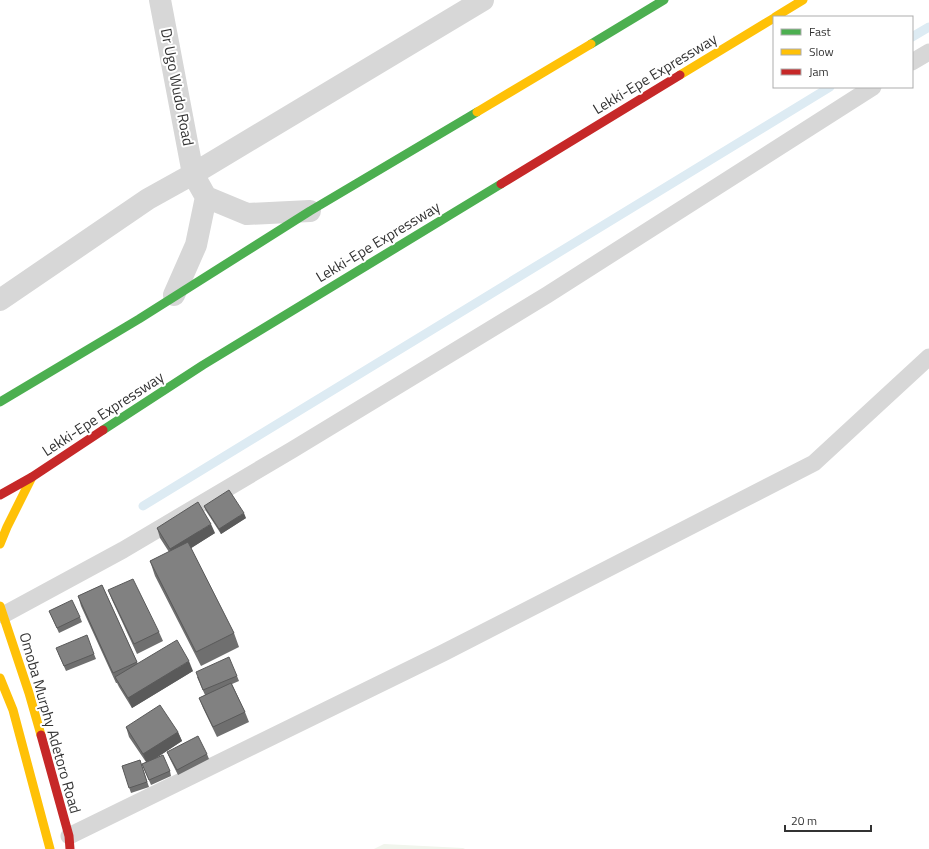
<svg xmlns="http://www.w3.org/2000/svg" width="929" height="849" viewBox="0 0 929 849" font-family="'Titillium Web',sans-serif">
  <style>
    .green { fill: #f1f5ed }
    .lines { fill: none; stroke-linecap: round; stroke-linejoin: round }
    .stream { stroke: #ddebf3; stroke-width: 9 }
    .lane { stroke: #d7d7d7; stroke-width: 17 }
    .street { stroke: #d7d7d7; stroke-width: 22 }
    .fast { stroke: #4caf50; stroke-width: 9 }
    .slow { stroke: #ffc107; stroke-width: 9 }
    .jam { stroke: #c62828; stroke-width: 9 }
    .wall { fill: #6f6f6f }
    .shaded-wall { fill: #5a5a5a }
    .building { fill: #818181; stroke: #5a5a5a }
    .labels { text-anchor: middle; stroke-width: 4; stroke-linejoin: round; paint-order: stroke }
    .street-label { font-size: 15px; fill: #333; stroke: #fff }
  </style>
  <rect width="100%" height="100%" fill="#fff"/>
  <!-- green -->
  <path class="green" d="M384 844 463 848 465 849H374Z"/>
  <g class="lines">
    <!-- stream -->
    <path class="stream" d="M912 37 929 27
      M143 506 830 87"/>
    <!-- lane -->
    <path class="lane" d="M912 62 929 52
      M3 615 123 550 292 450 547 295 873 87
      M69 836 443 653 814 463 929 357"/>
    <!-- street -->
    <path class="street" d="M160 0 193 174 206 197 247 214 310 211
      M174 295 196 245 206 197
      M0 300 148 199 193 174 483 0"/>
    <!-- fast -->
    <path class="fast" d="M591 44 664 0
      M0 402 139 319 310 211 477 112
      M103 430 203 365 501 184"/>
    <!-- slow -->
    <path class="slow" d="M775 17 803 0
      M680 75 774 18
      M477 112 591 44
      M0 544 7 527 32 477
      M0 606 29 693 41 735
      M0 678 13 710 50 849"/>
    <!-- jam -->
    <path class="jam" d="M501 184 680 75
      M0 495 32 477 103 430
      M41 735 69 836 70 849"/>
  </g>
  <!-- wall -->
  <path class="wall" d="M204 506 246 518 221 534 206 511Z
    M157 528 215 533 191 548 234 633 239 647 201 666 155 576 150 561 169 552 160 538Z
    M102 585 138 664 193 671 132 708 119 687 117 683H116L81 606 78 596Z
    M108 590 159 632 163 641 137 654 112 600Z
    M49 611 80 617 82 622 59 633Z
    M58 653 94 654 96 659 66 671Z
    M237 676 239 681 232 684 245 712 249 722 217 737 203 708 199 698 205 695 197 677Z
    M126 727 178 732 182 741 156 758 170 771 171 776 151 785 142 764 146 762 129 737Z
    M167 752 207 754 209 759 178 775 169 757Z
    M140 760 149 787 131 793 122 766Z"/>
  <!-- shaded-wall -->
  <path class="shaded-wall" d="M244 513 246 518 221 534 219 529Z
    M211 524 215 533 174 559 170 549Z
    M189 661 193 671 132 708 128 698Z
    M178 732 182 741 147 764 143 754Z"/>
  <!-- building -->
  <path class="building" d="M229 490 244 513 219 529 204 506Z
    M198 502 211 524 170 549 157 528Z
    M188 542 234 633 196 652 150 561Z
    M133 579 159 632 134 644 108 590Z
    M102 585 137 662 113 673 78 596Z
    M72 600 80 617 57 628 49 611Z
    M87 635 94 654 64 666 56 648Z
    M177 640 189 661 128 698 115 677Z
    M229 657 237 676 203 690 196 672Z
    M231 683 245 712 213 727 199 698Z
    M160 705 178 732 143 754 126 727Z
    M198 736 207 754 177 770 167 752Z
    M163 755 170 771 149 780 142 764Z
    M140 760 147 782 129 788 122 766Z"/>
  <g class="labels">
    <!-- street labels -->
    <g class="street-label">
      <text transform="translate(655 74) rotate(-31)" y="5">Lekki-Epe Expressway</text>
      <text transform="translate(177 87) rotate(79)" y="5">Dr Ugo Wudo Road</text>
      <text transform="translate(378 242) rotate(-31)" y="5">Lekki-Epe Expressway</text>
      <text transform="translate(103 414) rotate(-33)" y="5">Lekki-Epe Expressway</text>
      <text transform="translate(50 723) rotate(74)" y="5">Omoba Murphy Adetoro Road</text>
    </g>
  </g>
  <!-- legend -->
  <rect x="773" y="16" width="140" height="72" fill="#ffffff" stroke="#adadad"/>
  <rect x="781" y="29" width="20" height="6" fill="#4caf50" stroke="#adadad"/>
  <text x="809" y="36" font-size="12" fill="#333333">Fast</text>
  <rect x="781" y="49" width="20" height="6" fill="#ffc107" stroke="#adadad"/>
  <text x="809" y="56" font-size="12" fill="#333333">Slow</text>
  <rect x="781" y="69" width="20" height="6" fill="#c62828" stroke="#adadad"/>
  <text x="809" y="76" font-size="12" fill="#333333">Jam</text>
  <!-- scale -->
  <path d="M785 825v6h86v-6" fill="none" stroke="#333333" stroke-width="2"/>
  <text x="791" y="825" font-size="12" fill="#333333" stroke="#ffffff" stroke-width="3" paint-order="stroke">20 m</text>
</svg>
